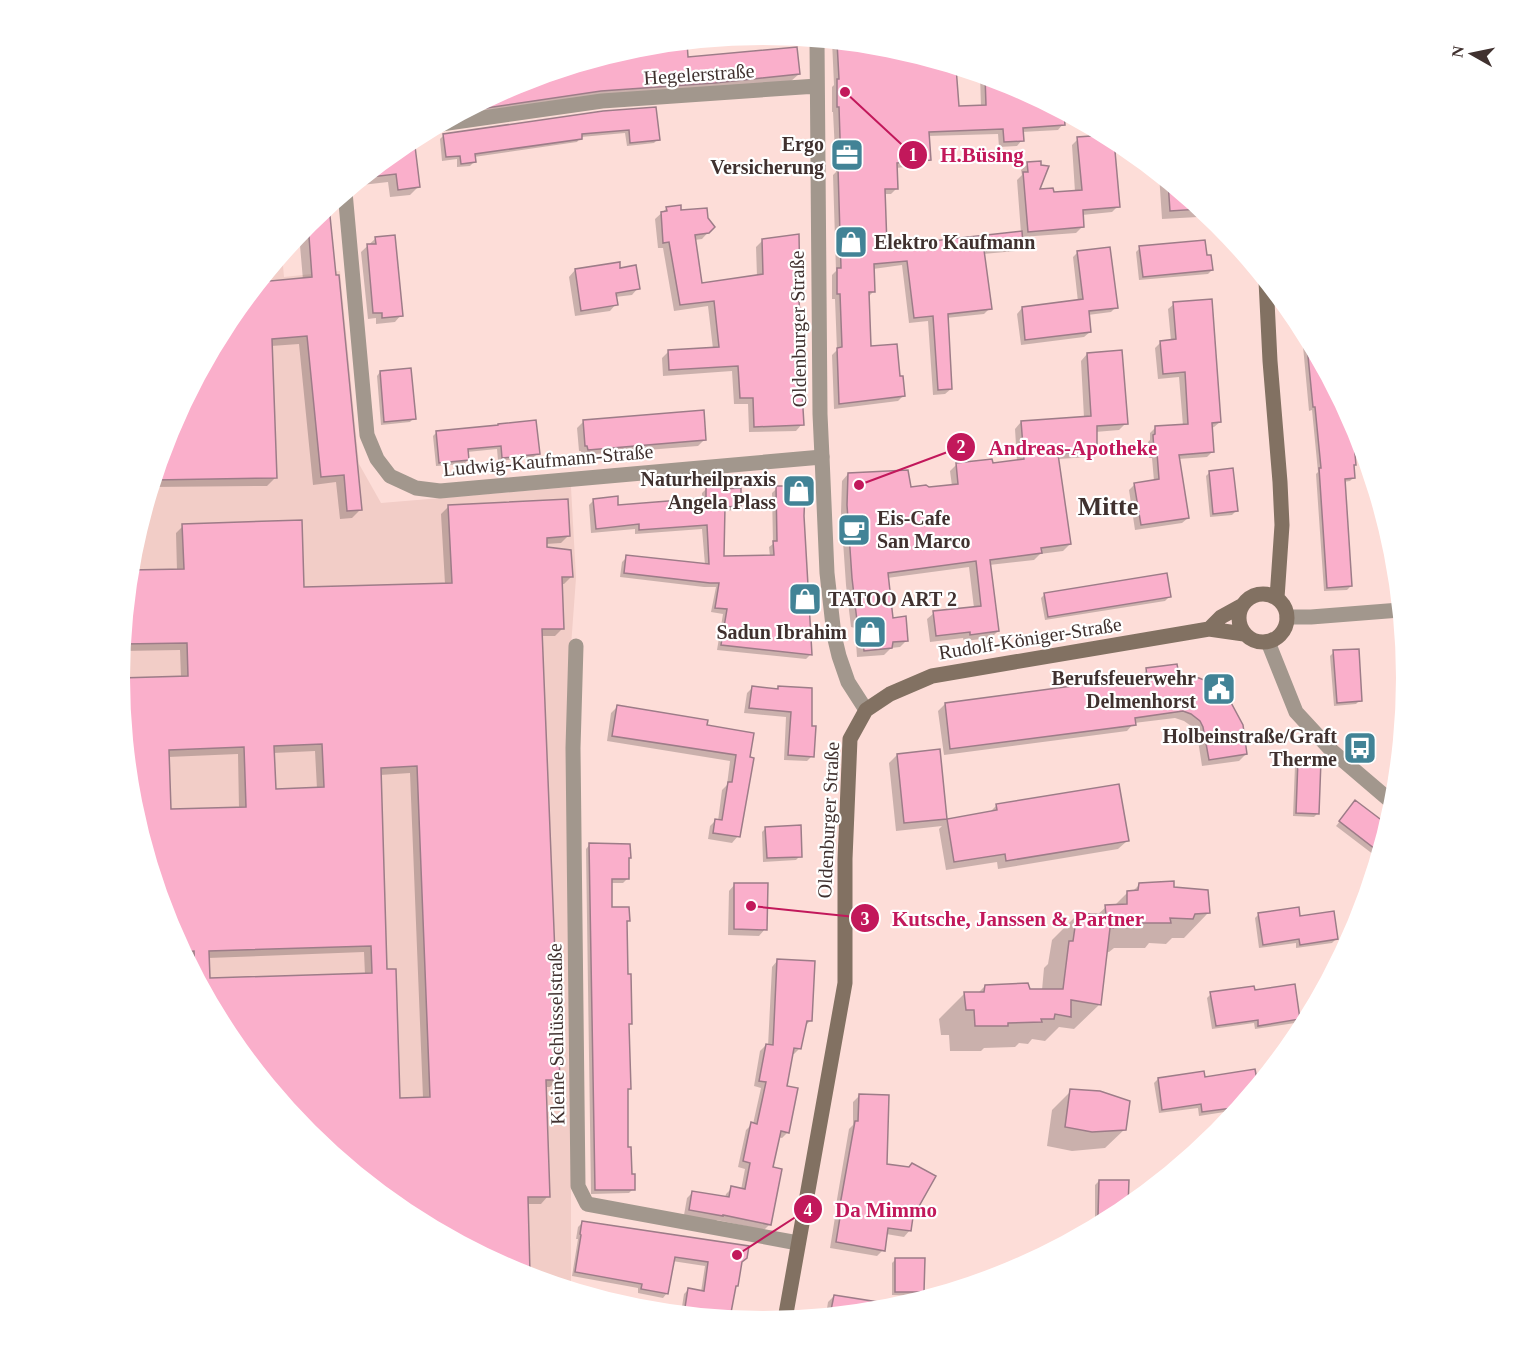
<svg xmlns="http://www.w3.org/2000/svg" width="1526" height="1356" viewBox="0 0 1526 1356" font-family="Georgia,serif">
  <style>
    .built { fill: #f2cdc7 }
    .shadow { fill: #0003; fill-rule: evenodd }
    .building { fill: #faafcb; stroke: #9d7c88; stroke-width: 1.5; fill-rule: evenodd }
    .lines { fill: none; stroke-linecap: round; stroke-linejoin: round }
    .minor { stroke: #a2978d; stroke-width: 15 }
    .tertiary { stroke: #a2978d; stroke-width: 15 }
    .secondary { stroke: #827162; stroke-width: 15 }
    .labels { text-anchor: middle; stroke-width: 4.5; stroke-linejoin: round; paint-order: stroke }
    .street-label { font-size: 20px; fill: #40312f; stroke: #fff }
    .poi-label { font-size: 20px; font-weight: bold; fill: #40312f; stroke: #fff; text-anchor: end }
    .district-label { font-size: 26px; font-weight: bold; fill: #40312f; stroke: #fff }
    .leader { fill: none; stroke: #c2185b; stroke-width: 2 }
    .callout-dot { fill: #c2185b; stroke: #fff; stroke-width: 2 }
    .mark-label { font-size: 18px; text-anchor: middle; font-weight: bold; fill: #fff }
    .callout-label { font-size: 21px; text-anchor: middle; font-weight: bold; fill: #c2185b; stroke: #fff; stroke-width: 4.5; stroke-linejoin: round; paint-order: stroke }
  </style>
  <rect width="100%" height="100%" fill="#fdddd8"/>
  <!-- built -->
  <path class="built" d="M282 254 284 277 340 271 359 464 381 503 571 487 576 578 571 646V1289L516 1272 405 1213 308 1133 228 1035 168 924 132 803 120 678 132 552 169 431 228 320Z"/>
  <!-- shadow -->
  <path class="shadow" d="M832 41 889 47 920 56 957 108 981 107 980 75 1010 84 1063 112V124L1058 130 1022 132V140L1017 146 999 147 998 134 928 136 929 159 924 165 896 168 897 188 891 194H884L886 247 1021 233 1017 180 1022 175 1021 170 1028 164 1038 191 1053 194 1075 192 1072 145 1078 139 1108 136 1113 139 1118 206 1112 212 1082 215 1083 226 1076 233 1021 237 1022 245 1016 251 983 254 990 308 984 314 946 318 951 389 945 394 933 395 928 321 909 323 902 265 873 269V292L868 297 870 348 899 378 904 395 898 401 834 409 832 355 837 350 835 299H832V275L836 271 833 175 836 172 833 112H832V87L834 85Z
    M685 42 687 58 799 74 790 82 448 120 517 83 638 47Z
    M603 112 658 139 654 143 627 146 625 133 581 137 577 142 474 157V162L470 166 457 167V159L442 161 440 139 444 135Z
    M412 139 419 186 410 195 390 197 388 182 353 186 406 143Z
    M1159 174 1204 211 1198 217 1162 219Z
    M328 207 334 277 360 510 352 518 340 519 336 482 313 485 299 344 271 346 276 477 267 486 152 487 169 431 228 320 269 283 303 280 299 234 308 223Z
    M667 208 707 218 713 227 702 239 694 240 701 285 757 277 756 247 762 241 796 291 802 424 796 431 749 432 748 404H734L732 371 663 376 662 358 668 352 713 349 708 306 674 311 663 248H658L655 219Z
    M376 238 401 315 395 322 376 324V318L368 319 361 252Z
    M1140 248 1206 257 1212 270 1208 274 1139 280 1136 252Z
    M1078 252 1116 307 1111 312 1088 315 1090 332 1084 337 1021 345 1017 314 1022 308 1078 302 1073 257Z
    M575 270H619L638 288 632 295 615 297 616 304 610 311 575 316 569 277Z
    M1174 304 1220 422 1214 427 1211 428 1213 451 1207 457 1178 459 1188 518 1182 523 1135 530 1129 490 1135 484 1154 481 1152 458H1149L1148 442 1150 440V433L1155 428 1183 426 1179 377 1158 379 1155 348 1161 342 1171 341 1168 309Z
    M1304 332 1350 418 1354 477 1350 481 1343 482 1351 586 1347 590 1324 591 1316 474 1318 472 1312 410 1309 411 1303 346 1305 344Z
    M1087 354 1126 423 1119 430 1095 432 1096 450 1089 457 1058 459 1070 544 1063 551 1040 554 1034 560 989 565 998 631 991 638 964 641 963 638 930 642 927 619 934 613 974 608 969 567 887 578 891 620 907 640 900 647 891 648 884 655 857 657 855 628 851 627 846 585 841 512 842 481 848 474 910 489H928L952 486 950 471 957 464H991L1017 461 1015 429 1021 422 1084 418 1081 361Z
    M380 372 414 418 410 422 381 425 377 376Z
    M584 421 704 440 698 446 582 455 581 451H579L577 428Z
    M437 432 538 453 534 457 498 461 497 449 467 452 468 460 464 464 436 466 433 436Z
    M1210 472 1236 511 1232 515 1210 517 1206 476Z
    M707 488 740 505 735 510 724 511 723 558 770 557 769 547 773 544 772 493 777 488 788 492 803 516 811 654 806 659 717 650 723 614 711 612 716 587H704L620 577 622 562 627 557 705 565 702 529 635 534V529L591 533 589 505 593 501 617 507 702 500V493Z
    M448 507 569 535 561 543 546 544V548L571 577 564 584H561L563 628 555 636H541L558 1079 550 1087H545L548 1196 541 1204H527L529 1272 526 1275 516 1272 405 1213 308 1133 228 1035 168 924 132 803 120 679 181 677 180 650 122 651 130 571H177L176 533 183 526 303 589 445 584 441 514ZM315 751 317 789 274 790 273 753ZM238 754 239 808 170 811 168 757ZM410 773 423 1098 399 1099 386 970 380 775ZM364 952 365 975 208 980V958Z
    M1045 594 1169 597 1165 601 1045 620 1041 598Z
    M1334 652 1360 700 1356 704 1334 706 1330 656Z
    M1147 670 1177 676 1246 754 1239 761 1202 766 1197 734 1194 728 1184 721 1175 718 1134 723 1127 731 944 755 938 711 945 704 1140 679V677Z
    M753 687 776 690 779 688 810 690 812 756 807 761 784 760 786 717 744 713 747 693Z
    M617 707 705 727 752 734 738 836 732 843 708 839 710 826 716 820 718 821 722 790 727 785 730 761 607 741 611 713Z
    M938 751 946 820 989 813 997 805 1127 841 1118 849 998 869 997 862 946 870 939 829 942 826 896 831 889 763 897 755Z
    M1299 761 1318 813 1314 817 1293 816 1295 765Z
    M1352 806 1387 826 1378 858 1336 826Z
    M766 828 800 856 796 860 763 862 762 832Z
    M590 844 627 859 628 878 623 883H610L611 909 628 920 626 922 630 1023 628 1025 630 1089 627 1091V1148L633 1189 629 1193 591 1194 586 849Z
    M735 884 765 929 759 936 728 935 729 891Z
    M1139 885 1173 888 1209 912 1184 938H1172L1166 944 1149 943 1145 948H1114L1109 952H1106L1100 1004 1074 1029 1059 1027 1045 1041 1032 1039 1028 1044 1019 1043 1015 1047 984 1048 981 1051H950L949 1035H941L939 1019 965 993H978L985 986 1042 990 1044 968 1048 964 1052 940 1077 915 1096 916 1106 907 1114 906 1128 892H1132Z
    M1259 914 1299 917 1336 939 1332 943 1296 948V943L1259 948 1255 918Z
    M777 961 811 1020 805 1026 800 1048 794 1054H791L785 1087 788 1132 782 1138 778 1137 772 1168 770 1224 764 1230 717 1220 716 1221 684 1215 687 1198 693 1192 725 1198 726 1194 732 1188 741 1190 745 1169 738 1167 746 1130 752 1124H753L761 1088 754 1086 760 1051 766 1045 768 1046 772 967Z
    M1253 991 1299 1019 1295 1023 1255 1029 1254 1023 1212 1029 1207 998 1211 994Z
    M1204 1078 1256 1086 1237 1110 1199 1116 1198 1108 1159 1113 1154 1083 1158 1079Z
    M1071 1091 1125 1129 1105 1148 1072 1151 1047 1146 1052 1110Z
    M859 1096 886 1165 912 1216 910 1230 904 1237 886 1234 883 1250 877 1256 830 1248 836 1211H835L849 1129 853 1125V1102Z
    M1099 1181 1127 1182V1208L1109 1219H1095V1185Z
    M583 1222 741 1262 737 1286 734 1289 729 1318 681 1313 684 1294 688 1290 701 1292 705 1266 672 1261 667 1293 663 1298 638 1293V1288L572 1276 578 1239H576L578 1227Z
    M896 1259 923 1292 919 1296 892 1295V1263Z
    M834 1296 874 1303 873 1311 826 1315 828 1302Z"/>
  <!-- building -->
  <path class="building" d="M687 42 688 57 797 47 800 74 715 83 601 91 466 111 517 83 638 47Z
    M837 42 889 47 956 67 959 106 986 105 985 76 1010 84 1064 113 1065 125 1023 128 1024 141 1004 142 1003 129 929 132 931 160 897 163 898 189H885L887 246 1022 231 1023 246 984 250 992 309 948 314 952 389 938 390 933 316 914 318 907 261 874 264 875 292H869L871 346 897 344 900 376H903L905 396 839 404 837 348 842 347 840 294H837V268H841L838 168 841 167 839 107H837V79H839Z
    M656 107 660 140 630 143 629 130 582 134V139L475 154 476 162 461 164 460 156 446 157 443 134 603 111Z
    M1106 135 1114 140 1120 207 1083 210 1084 227 1028 232 1023 172H1028L1027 162 1041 161V165L1049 166 1040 189 1053 188 1054 192 1082 190 1077 137Z
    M414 138 420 187 398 190 396 174 362 178 406 143Z
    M1168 182 1180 192 1201 209 1170 211Z
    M681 205V210L707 208 708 218 715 227 709 233 695 235 702 283 763 274 762 239 799 234 800 290H798L801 324H800L802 359H800L804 425 754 427 753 398H740L738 366 669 370 668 350 719 347 714 301 680 305 669 242 663 243 661 212 667 211 666 207Z
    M329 206 336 275H339L362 510 347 511 344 475 321 477 307 336 272 339 277 478 154 480 169 431 228 320 270 269V281L312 277 308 223Z
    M395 235 403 316 382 318V313H373L367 244H376L375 237Z
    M1205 240 1207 255H1211L1213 270 1143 277 1139 246Z
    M1110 247 1118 308 1089 311 1091 332 1025 340 1022 307 1083 299 1077 251Z
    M620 262V268L636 265 640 289 616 293 618 305 581 311 575 269Z
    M1212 299 1221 422 1212 423 1214 452 1179 455 1189 518 1141 525 1134 483 1159 479 1157 453H1154L1153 435 1155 434V426L1188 424 1185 372 1163 374 1160 341 1176 339 1173 302Z
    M1306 336 1352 421 1356 465H1354L1355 478 1345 479 1352 586 1327 588 1319 468H1321L1315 407H1313Z
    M1122 350 1128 424 1097 426V451L1058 454 1071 544 1041 548 1042 553 990 560 999 631 970 635V632L936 636 933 611 981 606 976 561 888 573 893 618 906 616 908 641 893 642 892 648 864 651 861 622 857 621 852 578 847 505 848 473 908 470 911 487 926 485 929 487 958 484 956 463 992 459 993 463 1024 459 1021 421 1091 416 1087 353Z
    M411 368 416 419 384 422 380 371Z
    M704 410 706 440 588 450 587 446H585L583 420Z
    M536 420 540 454 502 458 501 446 468 449 469 460 439 463 436 431 498 425V424Z
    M1233 468 1238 511 1213 514 1209 471Z
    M724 486V489L741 488V506L725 507 724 556 774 555 773 541H777L776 486H790V491H805L804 516 812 655 721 645 727 609 715 608 719 583H710L624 573 626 555 709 564 707 525 639 530V524L596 529 593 499 618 496V505L706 498V487Z
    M568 499 570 536 547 538V547L571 550 573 577H562L564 629H542L560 1080H546L550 1197H528L530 1273H519L405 1213 308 1133 228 1035 195 974 194 951 183 952 168 924 132 803 120 678 188 676 187 643 123 644 130 570 184 569 182 524 302 520 304 587 452 583 448 505ZM322 744 324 787 276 789 274 746ZM244 747 246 807 171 809 169 750ZM417 766 430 1097 400 1098 396 969H387L381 768ZM371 946 372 973 210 978 209 951Z
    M1167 573 1171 597 1048 617 1044 593Z
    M1359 649 1362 701 1337 703 1333 650Z
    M1177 664 1179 675 1199 678 1209 682 1217 686 1229 699 1243 725 1247 754 1209 760 1203 727 1200 721 1191 714 1183 711 1135 718 1136 725 950 749 945 703 1147 676 1146 668Z
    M752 686 778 689V686L812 688V726H816L814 757 788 755 791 712 749 708Z
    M617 705 708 720 707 725 754 733 750 757 754 758 740 837 713 833 715 819 722 820 728 782H732L736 755 612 736Z
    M940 749 947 819 904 823 897 754Z
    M1298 759 1321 760 1319 814 1296 813Z
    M1119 784 1129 841 1006 861 1005 854 954 862 947 819 997 810 996 804Z
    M1355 800 1388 825 1379 852 1339 821Z
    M801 825 802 857 767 858 765 827Z
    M589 843 630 844 631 858H629V879H612V907H629L630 921H627L628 974H631L632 1024H629L631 1089H628V1147H631L632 1174H635V1190H595Z
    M1174 881V887L1208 890 1210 913 1195 914 1193 919 1170 918 1171 923H1138L1136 927 1110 928 1101 1005 1071 1000V1017L1055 1014 1054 1019H1041L1042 1022 1008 1023V1026H975L974 1010H966L964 992H984L985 985 1028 983 1030 989H1063L1069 941H1073L1077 913 1106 915 1105 905 1127 904V891L1138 890 1139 883Z
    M734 883H768L767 930 734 929Z
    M1299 907 1300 916 1334 911 1338 939 1300 945 1299 939 1263 945 1258 913Z
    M777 959 815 961 812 1021H807L801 1049 794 1048 787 1086 798 1088 789 1133 781 1131 773 1167 782 1169 771 1225 723 1215V1216L689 1210 692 1191 729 1197 731 1186 745 1189 750 1163 743 1161 751 1122 757 1124 766 1082 759 1081 766 1044 773 1045Z
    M1295 984 1300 1019 1258 1026V1020L1216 1026 1210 992 1254 986 1255 990Z
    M1255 1069 1258 1085 1240 1107 1202 1112 1201 1104 1162 1110 1158 1078 1204 1071 1205 1077Z
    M1070 1089 1100 1091 1130 1101 1126 1130 1092 1132 1065 1127Z
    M859 1094 889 1095 887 1164 909 1167 912 1163 936 1176 913 1217 911 1231 888 1228 885 1251 836 1242 842 1205H840L855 1121H858Z
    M1099 1180H1129L1128 1207 1115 1216H1098Z
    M582 1221 749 1246 747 1258 742 1262 738 1286H736L730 1318 684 1314 688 1288 704 1291 708 1262 675 1257 668 1294 641 1289 642 1284 575 1272 581 1235 580 1234Z
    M895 1258H925L924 1292H895Z
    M834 1295 891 1304V1308L830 1315Z"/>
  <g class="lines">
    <!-- minor -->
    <path class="minor" d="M817 40 820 414 822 457
      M441 124 602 101 817 86
      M1287 617H1311L1400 610
      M1268 642 1296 712 1332 751 1394 804
      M576 646 573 748 578 1186 587 1204 798 1243"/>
    <!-- tertiary -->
    <path class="tertiary" d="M345 192 367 435 377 459 390 476 416 488 440 491 822 457 827 573 834 635 839 656 848 682 866 710"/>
    <!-- secondary -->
    <path class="secondary" d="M1266 281 1270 361 1280 482 1282 525 1277 598
      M1239 618a24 24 0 1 1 48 0a24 24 0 1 1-48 0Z
      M1209 629 1221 617 1241 606
      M785 1319 845 983V859L850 739 866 710 890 694 932 676 1209 629 1244 634"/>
  </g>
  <!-- icons -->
  <defs>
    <g id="office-square" transform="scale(1.725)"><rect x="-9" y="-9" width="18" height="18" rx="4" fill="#428396" stroke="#fff"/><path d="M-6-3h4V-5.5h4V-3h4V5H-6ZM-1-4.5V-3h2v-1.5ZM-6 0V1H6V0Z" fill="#fff"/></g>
    <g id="shop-square" transform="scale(1.725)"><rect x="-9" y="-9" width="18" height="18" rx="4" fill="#428396" stroke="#fff"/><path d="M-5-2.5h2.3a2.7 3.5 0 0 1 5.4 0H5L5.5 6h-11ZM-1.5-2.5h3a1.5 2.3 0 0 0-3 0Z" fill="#fff"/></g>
    <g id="cafe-square" transform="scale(1.725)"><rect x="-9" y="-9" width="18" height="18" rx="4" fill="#428396" stroke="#fff"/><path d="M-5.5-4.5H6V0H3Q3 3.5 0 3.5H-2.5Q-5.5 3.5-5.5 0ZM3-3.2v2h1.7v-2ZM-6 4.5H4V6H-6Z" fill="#fff"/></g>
    <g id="civic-square" transform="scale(1.725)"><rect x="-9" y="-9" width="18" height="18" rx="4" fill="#428396" stroke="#fff"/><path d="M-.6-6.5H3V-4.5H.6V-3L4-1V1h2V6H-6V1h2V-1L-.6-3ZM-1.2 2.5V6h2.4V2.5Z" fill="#fff"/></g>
    <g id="bus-square" transform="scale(1.725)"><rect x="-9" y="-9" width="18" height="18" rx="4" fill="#428396" stroke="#fff"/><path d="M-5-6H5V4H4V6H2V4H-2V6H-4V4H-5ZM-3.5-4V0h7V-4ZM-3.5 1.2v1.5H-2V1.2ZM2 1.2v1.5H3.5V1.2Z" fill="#fff"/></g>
  </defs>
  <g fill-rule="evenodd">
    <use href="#office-square" x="847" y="155"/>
    <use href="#shop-square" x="851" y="242"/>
    <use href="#shop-square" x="799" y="491"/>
    <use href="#cafe-square" x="854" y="530"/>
    <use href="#shop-square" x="805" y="599"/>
    <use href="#shop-square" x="870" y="632"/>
    <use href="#civic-square" x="1219" y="689"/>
    <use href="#bus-square" x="1360" y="748"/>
  </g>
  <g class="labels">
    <!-- street labels -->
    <g class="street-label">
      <text transform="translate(699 74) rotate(-4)" y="7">Hegelerstraße</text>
      <text transform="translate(798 329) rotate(-91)" y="7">Oldenburger Straße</text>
      <text transform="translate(548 460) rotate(-5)" y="7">Ludwig-Kaufmann-Straße</text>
      <text transform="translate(1030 638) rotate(-9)" y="7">Rudolf-Königer-Straße</text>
      <text transform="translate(828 820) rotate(-87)" y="7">Oldenburger Straße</text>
      <text transform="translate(556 1034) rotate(-91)" y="7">Kleine Schlüsselstraße</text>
    </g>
    <!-- poi labels -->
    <g class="poi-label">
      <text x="824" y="151">Ergo<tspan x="824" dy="23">Versicherung</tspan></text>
      <text x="874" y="249" text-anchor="start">Elektro Kaufmann</text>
      <text x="776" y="486">Naturheilpraxis<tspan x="776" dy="23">Angela Plass</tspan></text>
      <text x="877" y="525" text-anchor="start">Eis-Cafe<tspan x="877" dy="23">San Marco</tspan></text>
      <text x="828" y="606" text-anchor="start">TATOO ART 2</text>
      <text x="847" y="639">Sadun Ibrahim</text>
      <text x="1196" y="685">Berufsfeuerwehr<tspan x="1196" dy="23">Delmenhorst</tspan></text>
      <text x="1337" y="743">Holbeinstraße/Graft<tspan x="1337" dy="23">Therme</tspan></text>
    </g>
    <!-- district labels -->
    <g class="district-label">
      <text x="1108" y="515">Mitte</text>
    </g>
  </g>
  <!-- crop -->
  <path d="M0 0H1526V1356H0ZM130 678a633 633 0 1 1 1266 0a633 633 0 1 1-1266 0Z" fill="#fff" fill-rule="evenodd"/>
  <!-- callouts -->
  <path class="leader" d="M845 92L913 155M859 485L961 447M751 906L865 918M737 1255L808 1209"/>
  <g class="callout-dot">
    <circle cx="845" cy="92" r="6"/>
    <circle cx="859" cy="485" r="6"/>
    <circle cx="751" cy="906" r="6"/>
    <circle cx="737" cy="1255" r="6"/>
    <circle cx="913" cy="155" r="15"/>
    <circle cx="961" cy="447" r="15"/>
    <circle cx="865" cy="918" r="15"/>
    <circle cx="808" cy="1209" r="15"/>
  </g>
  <g class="mark-label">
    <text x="913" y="161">1</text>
    <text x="961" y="453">2</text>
    <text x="865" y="925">3</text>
    <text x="808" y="1216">4</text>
  </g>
  <g class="callout-label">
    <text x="982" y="162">H.Büsing</text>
    <text x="1073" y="455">Andreas-Apotheke</text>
    <text x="1018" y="926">Kutsche, Janssen &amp; Partner</text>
    <text x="886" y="1217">Da Mimmo</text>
  </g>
  <!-- north arrow -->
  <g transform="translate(1472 54) rotate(279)" stroke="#ffffff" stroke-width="4.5" paint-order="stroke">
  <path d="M0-4.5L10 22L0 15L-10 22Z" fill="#40312f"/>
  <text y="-9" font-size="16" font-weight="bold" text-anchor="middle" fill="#40312f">N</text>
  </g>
</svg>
